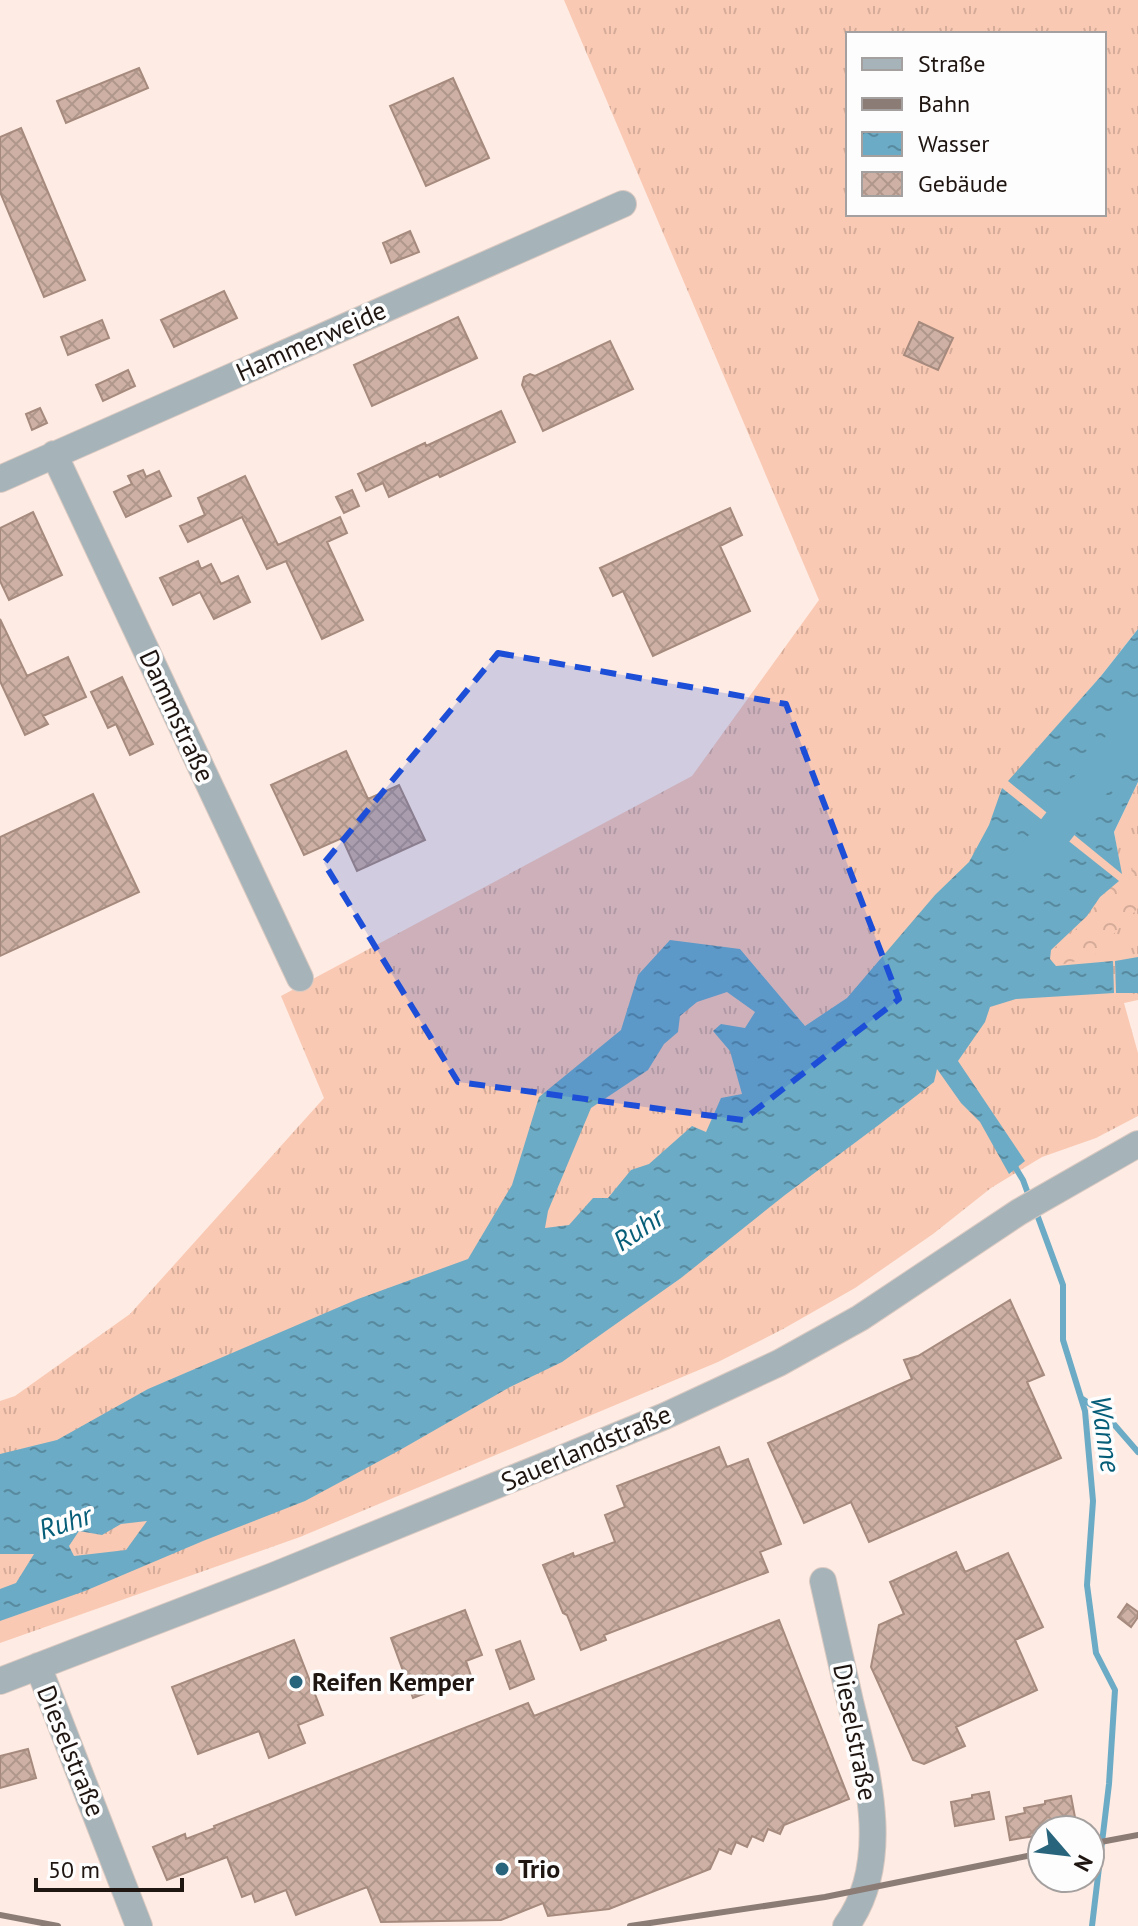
<svg xmlns="http://www.w3.org/2000/svg" width="1138" height="1926" viewBox="0 0 1138 1926" font-family="'PT Sans',sans-serif">
  <style>
    .grass { fill: url(#grass-tufts); fill-rule: evenodd }
    .forest { fill: url(#forest-crowns) }
    .water { fill: url(#water-ripples); fill-rule: evenodd }
    .lines { fill: none; stroke-linecap: round; stroke-linejoin: round }
    .stream { stroke: #6cabc5; stroke-width: 6 }
    .river { stroke: #6cabc5; stroke-width: 36 }
    .building { fill: url(#building-cross-hatch); stroke: #a58a7d; stroke-width: 2 }
    .minor-casing { stroke: #dac9c1; stroke-width: 28 }
    .minor { stroke: #a6b4ba; stroke-width: 26 }
    .rail { stroke: #8b7c76; stroke-width: 6 }
    .marked { fill: #1d4ed8; fill-opacity: 0.2; stroke: #1d4ed8; stroke-width: 6; stroke-dasharray: 16 10; stroke-linejoin: round }
    .poi-dot { fill: #28657c; stroke: #fdfdfd; stroke-width: 3 }
    .labels { text-anchor: middle; stroke-width: 7; stroke-linejoin: round; paint-order: stroke }
    .street-label { font-size: 26px; fill: #1f1511; stroke: #fdfdfd }
    .poi-label { font-size: 26px; font-weight: bold; fill: #1f1511; stroke: #fdfdfd; text-anchor: start }
    .water-label { font-size: 28px; font-style: italic; fill: #065d78; stroke: #fdfdfd }
  </style>
  <defs>
    <pattern id="grass-tufts" width="24" height="20" patternUnits="userSpaceOnUse" patternTransform="scale(2)"><rect width="24" height="20" fill="#f9c9b3"/><path d="M3 7l-1-3M5 7V3M7 7l1-3M15 17l-1-3M17 17v-4M19 17l1-3" fill="none" stroke="#d5ac99"/></pattern>
    <pattern id="forest-crowns" width="20" height="18" patternUnits="userSpaceOnUse" patternTransform="scale(2)"><rect width="20" height="18" fill="#f9c9b3"/><path d="M2 6a3 3 0 1 1 6 0M12 15a3 3 0 1 1 6 0" fill="none" stroke="#d5ac99"/></pattern>
    <pattern id="water-ripples" width="26" height="14" patternUnits="userSpaceOnUse" patternTransform="scale(2)"><rect width="26" height="14" fill="#6cabc5"/><path d="M2 4q2-2 4 0t4 0M15 11q2-2 4 0t4 0" fill="none" stroke="#588a9f"/></pattern>
    <pattern id="building-cross-hatch" width="8" height="8" patternUnits="userSpaceOnUse" patternTransform="scale(2)"><rect width="8" height="8" fill="#ceb1a4"/><path d="M0 0l8 8M0 8l8-8" fill="none" stroke="#b0978c"/></pattern>
  </defs>
  <rect width="100%" height="100%" fill="#feebe3"/>
  <!-- grass -->
  <path class="grass" d="M564 0H1138V629L1101 676 1009 781 1121 872 1114 832 1138 782V1000L1124 1003 1138 1053V1116L1096 1138 1042 1157 991 1188 933 1234 855 1288 783 1329 718 1362 300 1537 0 1643V1401L15 1396 130 1314 324 1098 281 996 692 776 819 600ZM848 34H1104V214H848Z"/>
  <!-- forest -->
  <path class="forest" d="M1138 853V908L1092 957 1056 966 1050 959 1051 951C1063 940 1078 929 1088 916 1101 899 1106 885 1129 878Z"/>
  <!-- water -->
  <path class="water" d="M1138 629V782L1114 832 1122 874 1008 781 1101 676Z
    M1002 788 1119 881 1100 897 1087 916 1051 950 1050 959 1056 966 1113 961 1114 993 1016 999 990 1007 985 1022 958 1061 1025 1161 1009 1174 980 1122 961 1103 937 1069 934 1082 880 1124 785 1195 681 1278 562 1362 510 1387 400 1450 305 1501 203 1541 85 1591 0 1621V1589L16 1583 34 1554H0V1454L57 1440 148 1389 358 1299 468 1259 512 1185 539 1097 621 1030 638 975 670 940 740 949 805 1026 847 998 935 895 969 862 989 825ZM727 992 755 1012 745 1028 721 1024 713 1031 730 1051 742 1094 721 1098 706 1132 692 1126 649 1164 631 1170 608 1198H593L569 1225 545 1228 548 1211 591 1108 648 1070 664 1044 678 1032 680 1016 697 1002ZM147 1521 126 1550 74 1556 69 1546 79 1531 102 1535 121 1524Z
    M1138 957V993H1116L1115 961Z"/>
  <g class="lines">
    <!-- stream -->
    <path class="stream" d="M1012 1162 1023 1180 1030 1199
      M1035 1209 1063 1285V1340L1085 1411 1093 1501 1087 1585 1096 1653 1115 1690 1109 1784 1092 1926
      M1081 1398 1105 1414 1138 1452"/>
    <!-- river -->
    <path class="river" d="M1026 868 1138 724"/>
  </g>
  <!-- building -->
  <path class="building" d="M139 68 148 88 66 123 57 101Z
    M453 78 489 158 426 186 390 106Z
    M21 128 85 280 44 297 0 192V137Z
    M410 231 419 252 391 263 383 243Z
    M224 291 237 318 174 347 161 320Z
    M458 317 477 358 372 406 354 365Z
    M102 320 109 338 68 355 61 337Z
    M919 322 953 338 938 370 904 355Z
    M610 341 633 389 543 431 522 385 524 377 530 374 535 376Z
    M128 370 135 386 103 401 96 385Z
    M40 408 47 423 32 430 26 414Z
    M501 411 515 442 440 477 438 474 389 497 383 483 366 491 358 474 425 443 426 446Z
    M143 470 146 477 159 471 171 496 126 517 114 492 132 484 128 476Z
    M245 476 278 545 340 517 347 533 327 542 363 620 322 639 286 561 267 569 242 517 188 542 180 526 205 515 198 498Z
    M352 490 359 506 344 513 336 497Z
    M730 508 742 535 720 546 750 611 653 656 623 591 613 596 600 568Z
    M33 512 62 575 9 600 0 581V528Z
    M198 561 201 569 211 564 221 584 238 576 250 602 214 619 200 592 173 605 160 578Z
    M0 619 27 676 68 657 86 697 43 716 48 724 25 735 0 681Z
    M122 677 153 744 130 755 116 724 108 728 91 692Z
    M346 751 368 799 399 785 425 840 357 871 342 838 304 855 271 785Z
    M93 794 139 892 0 956V837Z
    M1010 1300 1044 1375 1027 1382 1061 1458 869 1542 851 1502 804 1523 768 1443 912 1379 904 1360 918 1356Z
    M719 1447 727 1467 748 1459 781 1544 760 1552 768 1572 604 1635 606 1640 581 1650 567 1615 563 1613 543 1565 573 1553 574 1557 615 1542 605 1515 625 1507 617 1486Z
    M956 1552 965 1572 1008 1553 1043 1627 1015 1640 1037 1690 956 1727 965 1746 924 1764 913 1760 871 1667 879 1625 904 1614 890 1582Z
    M1127 1604 1138 1612V1617L1131 1627 1118 1617Z
    M465 1610 482 1655 466 1661 471 1676 413 1698 391 1638Z
    M779 1620 849 1799 784 1825 780 1834 768 1829 763 1841 752 1836 747 1847 736 1842 731 1854 719 1849 710 1869 609 1909 548 1916 543 1903 501 1920 381 1922 367 1887 296 1915 286 1890 255 1902 252 1893 242 1897 227 1857 167 1880 153 1847 185 1834 186 1839 215 1828 214 1826 528 1703 534 1716Z
    M294 1640 323 1715 298 1725 305 1743 269 1758 259 1731 198 1754 172 1687Z
    M520 1641 534 1679 510 1689 496 1650Z
    M28 1749 36 1778 0 1788V1756Z
    M989 1792 994 1819 955 1826 951 1802 972 1798V1795Z
    M1071 1796 1077 1828 1042 1830V1835L1010 1840 1006 1817 1025 1813 1024 1808 1045 1804V1801Z"/>
  <g class="lines">
    <!-- minor casing -->
    <g class="minor-casing">
      <path id="minor" d="M54 454 300 978
        M0 479 623 204
        M823 1581C832 1621 841 1661 850 1701 867 1771 893 1862 846 1926
        M38 1666 139 1926
        M0 1681 273 1576 551 1463 665 1416 779 1363 860 1318 1019 1212 1138 1144"/>
    </g>
    <!-- minor -->
    <use href="#minor" class="minor"/>
    <!-- rail -->
    <path class="rail" d="M1090 1844 1138 1835
      M0 1915 58 1926
      M630 1926 825 1897 1042 1853"/>
  </g>
  <!-- marked area -->
  <path class="marked" d="M498 653 786 704 899 999 743 1120 458 1082 324 863Z"/>
  <!-- markers -->
  <g class="poi-dot">
    <circle cx="296" cy="1682" r="8"/>
    <circle cx="502" cy="1869" r="8"/>
  </g>
  <g class="labels">
    <!-- street labels -->
    <g class="street-label">
      <text transform="translate(311 341) rotate(-24)" y="9">Hammerweide</text>
      <text transform="translate(177 716) rotate(65)" y="9">Dammstraße</text>
      <text transform="translate(586 1448) rotate(-23)" y="9">Sauerlandstraße</text>
      <text transform="translate(855 1732) rotate(79)" y="9">Dieselstraße</text>
      <text transform="translate(71 1751) rotate(68)" y="9">Dieselstraße</text>
    </g>
    <!-- poi labels -->
    <g class="poi-label">
      <text x="312" y="1691">Reifen Kemper</text>
      <text x="518" y="1878">Trio</text>
    </g>
    <!-- water labels -->
    <g class="water-label">
      <text transform="translate(638 1229) rotate(-34)" y="10">Ruhr</text>
      <text transform="translate(1106 1434) rotate(82)" y="10">Wanne</text>
      <text transform="translate(65 1522) rotate(-18)" y="10">Ruhr</text>
    </g>
  </g>
  <!-- legend -->
  <rect x="846" y="32" width="260" height="184" fill="#fdfdfd" stroke="#a4a09f" stroke-width="2"/>
  <rect x="862" y="58" width="40" height="12" fill="#a6b4ba" stroke="#a4a09f" stroke-width="2"/>
  <text x="918" y="72" font-size="24" fill="#1f1511">Straße</text>
  <rect x="862" y="98" width="40" height="12" fill="#8b7c76" stroke="#a4a09f" stroke-width="2"/>
  <text x="918" y="112" font-size="24" fill="#1f1511">Bahn</text>
  <rect x="862" y="132" width="40" height="24" fill="url(#water-ripples)" stroke="#a4a09f" stroke-width="2"/>
  <text x="918" y="152" font-size="24" fill="#1f1511">Wasser</text>
  <rect x="862" y="172" width="40" height="24" fill="url(#building-cross-hatch)" stroke="#a4a09f" stroke-width="2"/>
  <text x="918" y="192" font-size="24" fill="#1f1511">Gebäude</text>
  <!-- north arrow -->
  <g transform="translate(1066 1854) rotate(118)"><circle r="38" fill="#fdfdfd" stroke="#a4a09f" stroke-width="2"/>
  <path d="M0-6L14 30L0 20L-14 30Z" fill="#28657c"/>
  <text y="-12" font-size="22" font-weight="bold" text-anchor="middle" fill="#1f1511">N</text>
  </g>
  <!-- scale -->
  <path d="M36 1878v12h146v-12" fill="none" stroke="#1f1511" stroke-width="4"/>
  <text x="48" y="1878" font-size="24" fill="#1f1511" stroke="#fdfdfd" stroke-width="6" paint-order="stroke">50 m</text>
</svg>
